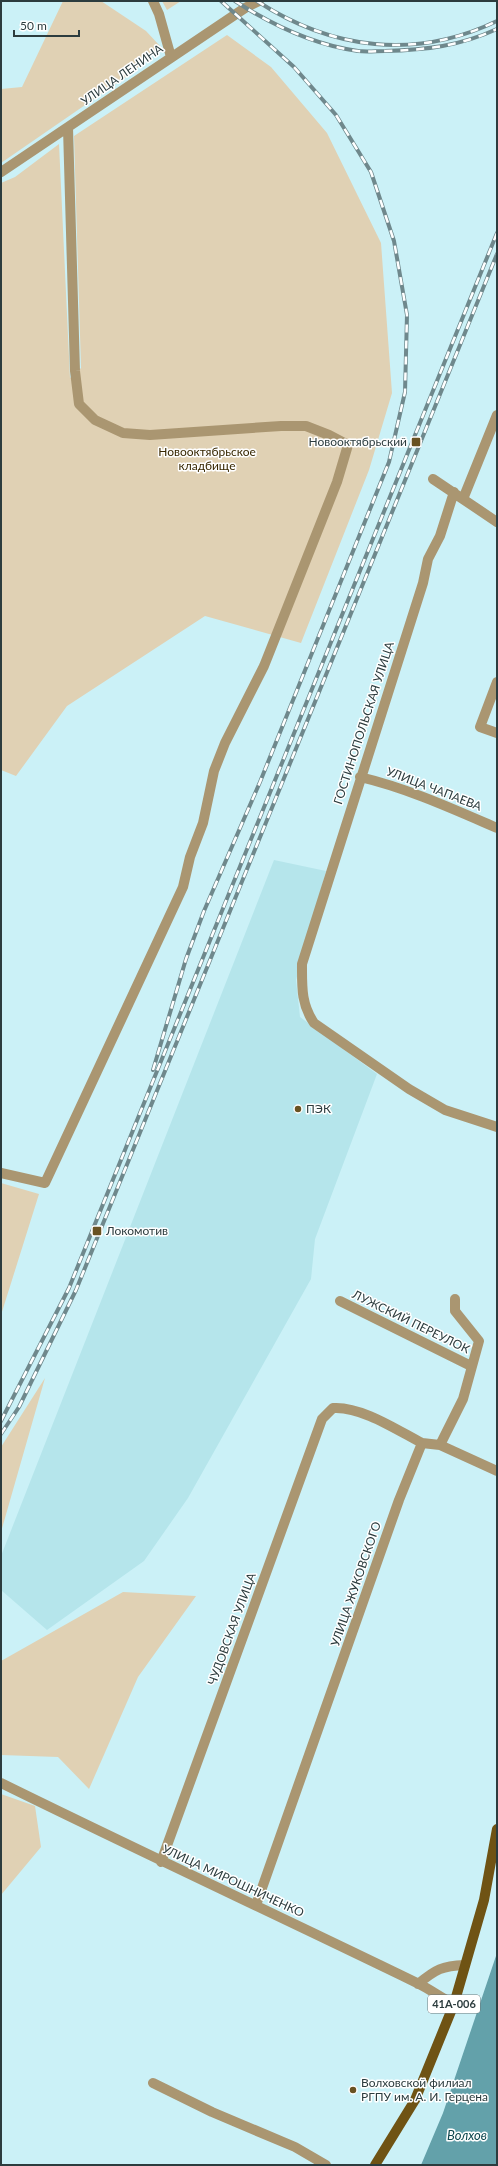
<svg xmlns="http://www.w3.org/2000/svg" width="498" height="2166" viewBox="0 0 498 2166" font-family="Lato,sans-serif">
  <style>
    .built { fill: #b5e5eb }
    .green { fill: #e0d1b4 }
    .water { fill: #63a1aa }
    .lines { fill: none; stroke-linecap: round; stroke-linejoin: round }
    .minor { stroke: #aa9671; stroke-width: 10 }
    .major { stroke: #6f5314; stroke-width: 10 }
    .rail-casing { stroke: #6f888c; stroke-width: 4 }
    .rail { stroke: #fff; stroke-width: 2.5; stroke-dasharray: 8; stroke-linecap: butt }
    .poi-dot { fill: #695222; stroke: #fff; stroke-width: 1.5 }
    .labels { text-anchor: middle; stroke-width: 3; stroke-linejoin: round; paint-order: stroke }
    .shield { fill: #fff; stroke: #6b7678; stroke-width: 1 }
    .shield-label { font-size: 11px; font-weight: bold; fill: #2c3c3e }
    .street-label { font-size: 12px; fill: #2c3c3e; stroke: #fff }
    .poi-label { font-size: 12px; fill: #2c3c3e; stroke: #fff; text-anchor: start }
    .park-label { font-size: 12px; fill: #372701; stroke: #fff }
    .water-label { font-size: 13px; font-style: italic; fill: #0d474e; stroke: #fff }
  </style>
  <rect width="100%" height="100%" fill="#cbf1f7"/>
  <!-- built -->
  <path class="built" d="M274 860 326 871 296 980 300 1017 377 1074 315 1239 311 1279 188 1498 144 1561 47 1630 1 1590V1556Z"/>
  <!-- green -->
  <path class="green" d="M63 1H101L146 31 160 46 133 72 1 163V89L22 87Z
    M162 1H181L167 10Z
    M227 35 271 67 327 133 381 243 392 393 369 470 301 643 205 616 67 706 16 776 1 770V183L15 177 59 144 70 378 81 368 74 136Z
    M1 1183 39 1194 1 1315Z
    M45 1378 1 1532V1447Z
    M123 1592 196 1596 138 1677 89 1789 58 1757 1 1755V1661Z
    M1 1794 35 1806 41 1847 1 1895Z"/>
  <!-- water -->
  <path class="water" d="M497 1953V2165H421L443 2113Z"/>
  <g class="lines">
    <!-- minor -->
    <path class="minor" d="M153 1 159 14 171 57
      M1 172 245 8 259 1
      M433 479 497 522
      M454 492 440 536 428 559 423 583 302 964C302 987 301 1004 314 1023L409 1089 445 1110 497 1127
      M463 499 497 415
      M497 682 480 727 497 733
      M360 777C407 788 453 809 497 828
      M1 1173 45 1183 183 887 190 857 203 823 214 771 225 743 264 666 337 482 348 445 329 435 306 426H281L150 435 123 433 95 420 79 404 75 371 68 128
      M340 1301 471 1366
      M440 1445 497 1471
      M1 1783C139 1851 279 1916 417 1983 430 1989 441 1998 454 2004
      M161 1862 322 1419 333 1408C361 1406 397 1430 422 1443
      M256 1905 399 1500 422 1443 440 1445 463 1399 479 1341 455 1311V1299
      M418 1984C436 1969 442 1966 465 1965
      M153 2083 212 2112 295 2147 326 2165"/>
    <!-- major -->
    <path class="major" d="M375 2165 415 2100 454 2004 484 1900 497 1829"/>
    <!-- rail casing -->
    <g class="rail-casing">
      <path id="rail" d="M235 1C272 25 314 45 358 51 367 52 376 51 385 51 426 50 460 46 497 29
        M257 1C332 50 416 60 497 21
        M153 1070 186 959 204 911 260 782 389 462 405 392 407 315 394 241 371 172 336 115 294 67 221 1
        M1 1421 69 1288 497 233
        M1 1434 19 1407 76 1290 497 254"/>
    </g>
    <!-- rail -->
    <use href="#rail" class="rail"/>
  </g>
  <!-- markers -->
  <g class="poi-dot">
    <rect x="411" y="437" width="10" height="10" rx="2"/>
    <circle cx="298" cy="1109" r="4"/>
    <rect x="92" y="1226" width="10" height="10" rx="2"/>
    <circle cx="353" cy="2090" r="4"/>
  </g>
  <g class="labels">
    <!-- shield labels -->
    <rect class="shield" x="428" y="1995" width="52" height="18" rx="3"/>
    <g class="shield-label">
      <text x="454" y="2008">41А-006</text>
    </g>
    <!-- street labels -->
    <g class="street-label">
      <text transform="translate(122 75) rotate(-35)" y="4">УЛИЦА ЛЕНИНА</text>
      <text transform="translate(364 723) rotate(-72)" y="4">ГОСТИНОПОЛЬСКАЯ УЛИЦА</text>
      <text transform="translate(434 789) rotate(21)" y="4">УЛИЦА ЧАПАЕВА</text>
      <text transform="translate(411 1322) rotate(26)" y="4">ЛУЖСКИЙ ПЕРЕУЛОК</text>
      <text transform="translate(356 1584) rotate(-71)" y="4">УЛИЦА ЖУКОВСКОГО</text>
      <text transform="translate(232 1629) rotate(-70)" y="4">ЧУДОВСКАЯ УЛИЦА</text>
      <text transform="translate(233 1881) rotate(25)" y="4">УЛИЦА МИРОШНИЧЕНКО</text>
    </g>
    <!-- poi labels -->
    <g class="poi-label">
      <text x="407" y="446" text-anchor="end">Новооктябрьский</text>
      <text x="306" y="1113">ПЭК</text>
      <text x="106" y="1235">Локомотив</text>
      <text x="361" y="2087">Волховской филиал<tspan x="361" dy="14">РГПУ им. А. И. Герцена</tspan></text>
    </g>
    <!-- park labels -->
    <g class="park-label">
      <text x="207" y="456">Новооктябрьское<tspan x="207" dy="14">кладбище</tspan></text>
    </g>
    <!-- water labels -->
    <g class="water-label">
      <text x="467" y="2140">Волхов</text>
    </g>
  </g>
  <!-- border -->
  <rect width="498" height="2166" fill="none" stroke="#2c3c3e" stroke-width="4"/>
  <!-- scale -->
  <path d="M14 30v6h65v-6" fill="none" stroke="#2c3c3e" stroke-width="2"/>
  <text x="20" y="30" font-size="12" fill="#2c3c3e" stroke="#ffffff" stroke-width="3" paint-order="stroke">50 m</text>
</svg>
